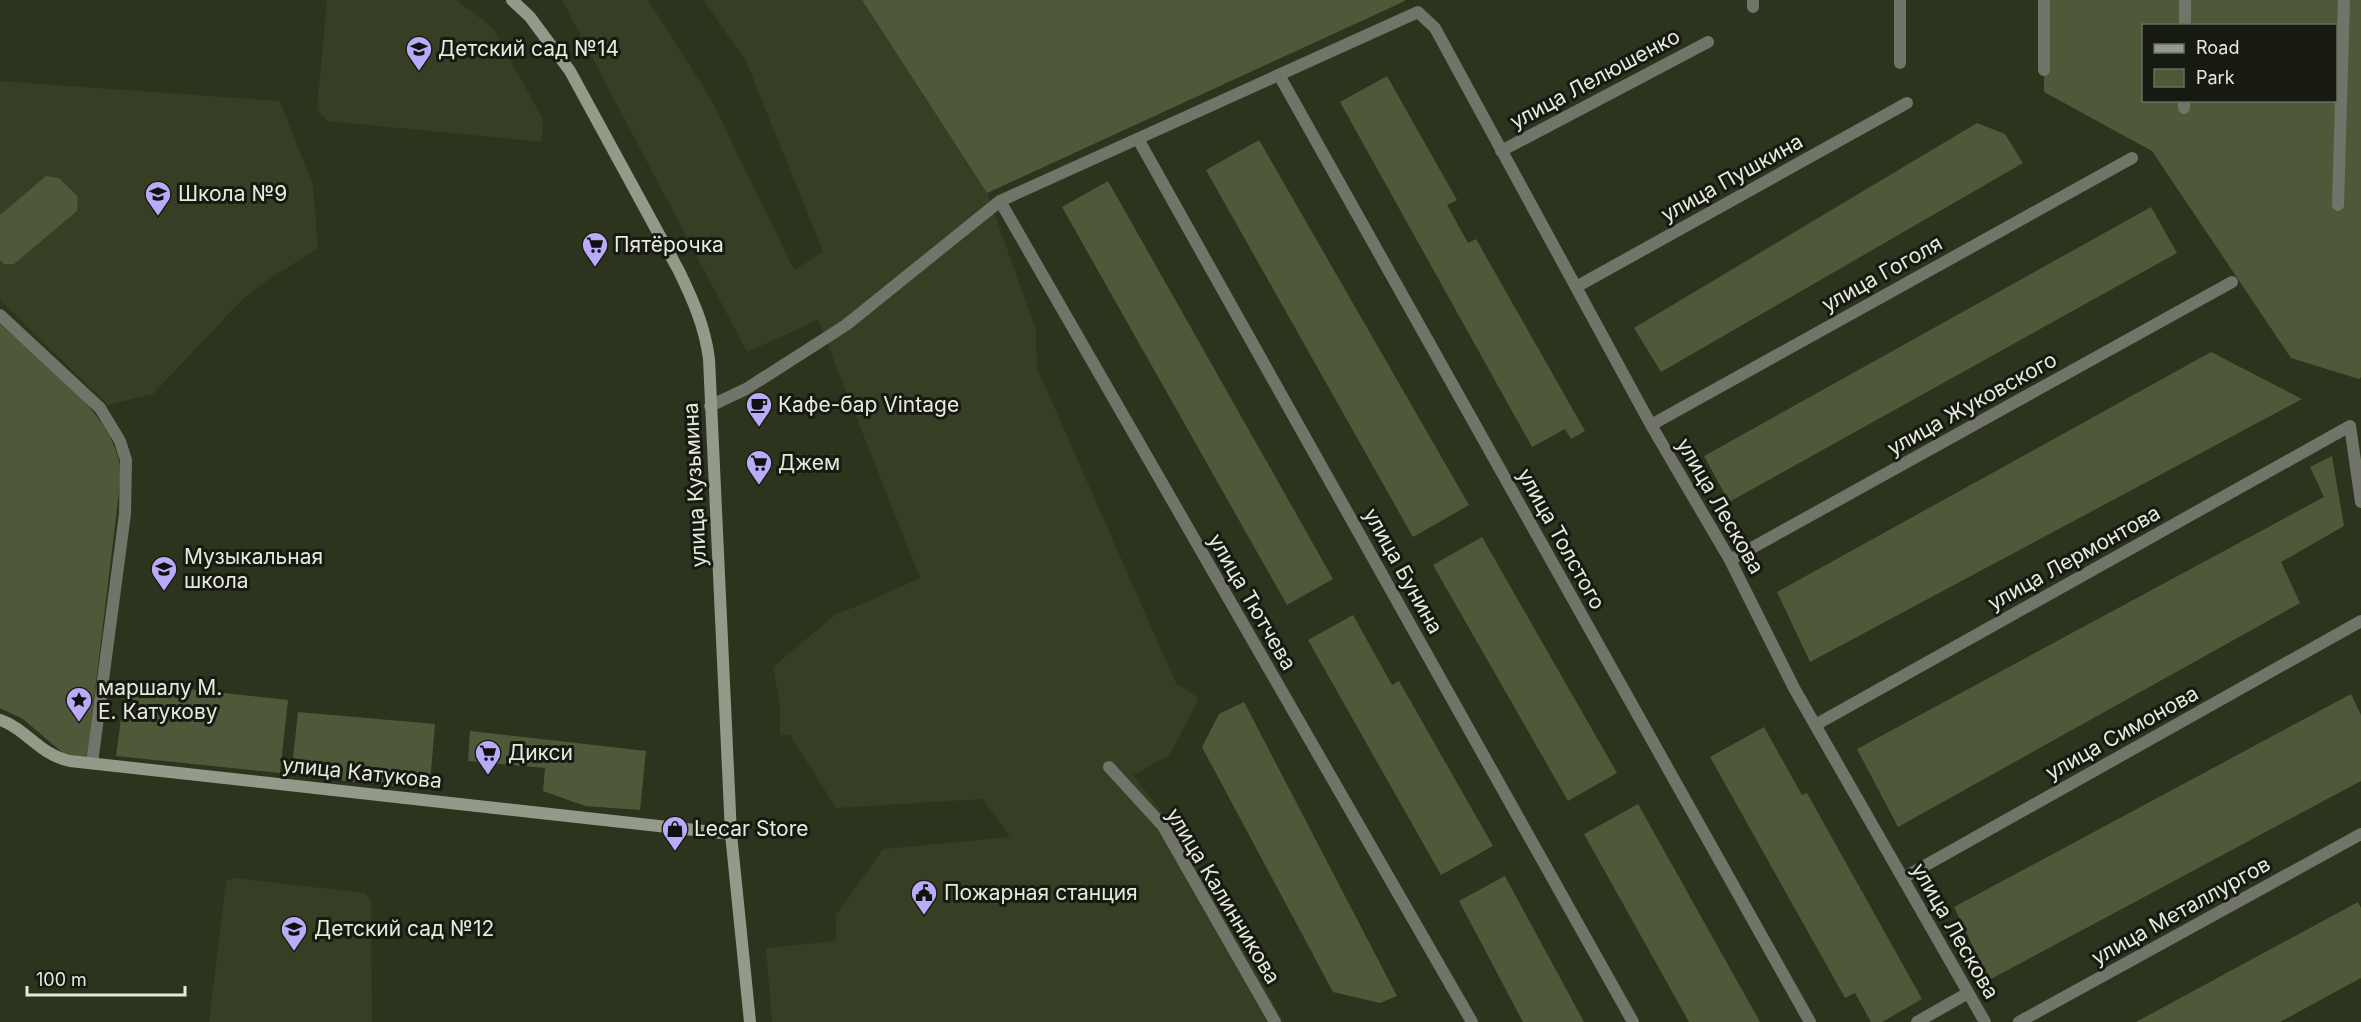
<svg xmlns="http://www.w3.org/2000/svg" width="2361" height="1022" viewBox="0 0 2361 1022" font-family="Inter,sans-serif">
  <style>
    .built { fill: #363e23 }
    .green { fill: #4e593a; fill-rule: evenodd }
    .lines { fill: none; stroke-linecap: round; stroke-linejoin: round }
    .street { stroke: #707469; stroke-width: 12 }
    .secondary { stroke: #939a89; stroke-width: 12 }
    .labels { text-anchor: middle; stroke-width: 6; stroke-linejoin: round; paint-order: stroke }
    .poi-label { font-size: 21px; fill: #e5eadd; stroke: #171a11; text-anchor: start }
    .street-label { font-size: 21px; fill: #e5eadd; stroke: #171a11 }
  </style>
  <rect width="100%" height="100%" fill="#2c341e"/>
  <!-- built -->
  <path class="built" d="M327 0H456L492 27 543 119 542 142 327 121 317 109Z
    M562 0H648L711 99 794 270 823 252 746 61 703 0H862L864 3 987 193 1036 330 1037 368 1176 683 1199 698 1169 756 1133 775 1172 825 1284 1022H772L766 948 836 941V915L883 849 1010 837 983 799 836 808 790 735H780V704L773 667 836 614 860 605 920 578 818 320 747 352Z
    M0 81 280 101 313 185 318 248 271 278 241 301 153 394 108 405 0 300Z
    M234 878 365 893 371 902 372 1022H209L226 881Z"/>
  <!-- green -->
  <path class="green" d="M862 0H1404L1405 1 987 193Z
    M2044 0H2361V377L2359 379 2291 358 2152 151 2044 92ZM2144 26H2336V100H2144Z
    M1387 76 1457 200 1447 205 1468 243 1476 239 1585 431 1571 439 1565 429 1532 447 1340 102Z
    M1977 123 2005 134 2023 163 1661 372 1634 328Z
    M1259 140 1469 505 1413 537 1206 170Z
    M46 176 59 178 78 197 77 211 14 264H4L0 260V215Z
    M1108 181 1333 579 1287 605 1062 207Z
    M2151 207 2177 253 1729 502 1704 456Z
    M0 324C38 358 109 410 119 461 121 468 120 476 120 484L87 757 64 754 23 719 0 708Z
    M2211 352 2302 399 1810 662 1777 592Z
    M2332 456 2344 526 2281 562 2300 603 1898 827 1857 749 2324 497 2310 467Z
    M1482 537 1617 773 1568 801 1433 565Z
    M1353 615 1392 685 1399 681 1493 846 1441 875 1308 640Z
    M126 682 288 700 280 773 116 756Z
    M2351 694 2361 715V781L1989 980 1954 907Z
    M1244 702 1397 996 1380 1003 1333 992 1202 747 1219 714Z
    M298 712 435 724 430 784 422 789 299 776 292 768Z
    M1764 727 1802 795 1807 793 1922 999 1882 1022H1871L1855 993 1845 998 1710 757Z
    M470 731 646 751 640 810 585 806 543 791 545 768 468 761Z
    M1638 804 1760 1022H1689L1584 834Z
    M1505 876 1507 880 1584 1022H1523L1459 901Z
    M2358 902 2361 908V978L2280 1022H2136Z"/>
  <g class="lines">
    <!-- street -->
    <path class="street" d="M1753 7V0
      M1418 12 1435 28 1651 425 1730 560 1794 688 1985 1022
      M2185 26V0
      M1900 63V0
      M2044 70V0
      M1279 75 1810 1022
      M2184 108V100
      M1138 139 1633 1022
      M1501 151 1708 42
      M1000 201 1472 1022
      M2338 205 2344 0
      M1576 287 1907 103
      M0 315 100 408 120 441 126 460 125 514 92 763
      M710 406 746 389 846 325 1000 201 1418 12
      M1651 425 2132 158
      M1730 560 2232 282
      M1817 724 2350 426 2361 502
      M1109 767 1163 826 1275 1022
      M1903 878 2361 621
      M1917 1022 1968 993
      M2019 1022 2361 834"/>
    <!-- secondary -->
    <path class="secondary" d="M512 0 530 17 570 71 679 271C693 300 705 327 709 359L731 834 750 1022
      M0 720C27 729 38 754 70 761L731 834"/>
  </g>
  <!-- icons -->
  <defs>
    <g id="school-pin" transform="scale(1.35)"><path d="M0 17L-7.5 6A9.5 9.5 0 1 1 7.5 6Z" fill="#b9abf7" stroke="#171a11"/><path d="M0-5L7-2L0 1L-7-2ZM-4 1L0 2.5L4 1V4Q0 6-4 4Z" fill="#111"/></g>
    <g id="supermarket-pin" transform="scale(1.35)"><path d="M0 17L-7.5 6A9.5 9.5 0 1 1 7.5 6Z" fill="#b9abf7" stroke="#171a11"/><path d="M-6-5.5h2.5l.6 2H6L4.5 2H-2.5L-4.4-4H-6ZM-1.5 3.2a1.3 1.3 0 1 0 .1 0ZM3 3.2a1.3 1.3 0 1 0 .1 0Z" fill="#111"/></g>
    <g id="cafe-pin" transform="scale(1.35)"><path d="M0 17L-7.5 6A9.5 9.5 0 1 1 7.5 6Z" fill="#b9abf7" stroke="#171a11"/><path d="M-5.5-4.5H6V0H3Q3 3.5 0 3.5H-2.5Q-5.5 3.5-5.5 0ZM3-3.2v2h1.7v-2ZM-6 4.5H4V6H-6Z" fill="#111"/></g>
    <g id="sight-pin" transform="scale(1.35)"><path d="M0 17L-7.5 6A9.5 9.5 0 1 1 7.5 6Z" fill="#b9abf7" stroke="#171a11"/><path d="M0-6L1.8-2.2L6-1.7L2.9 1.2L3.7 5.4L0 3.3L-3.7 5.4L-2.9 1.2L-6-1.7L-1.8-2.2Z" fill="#111"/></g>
    <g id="shop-pin" transform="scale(1.35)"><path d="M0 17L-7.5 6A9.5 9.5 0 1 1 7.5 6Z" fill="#b9abf7" stroke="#171a11"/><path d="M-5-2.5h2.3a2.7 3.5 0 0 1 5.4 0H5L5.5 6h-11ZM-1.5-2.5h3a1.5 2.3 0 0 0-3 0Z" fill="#111"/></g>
    <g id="civic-pin" transform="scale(1.35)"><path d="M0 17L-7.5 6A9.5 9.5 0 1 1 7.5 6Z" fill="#b9abf7" stroke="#171a11"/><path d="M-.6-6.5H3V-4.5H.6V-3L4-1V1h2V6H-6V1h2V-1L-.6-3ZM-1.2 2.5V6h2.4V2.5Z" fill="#111"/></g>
  </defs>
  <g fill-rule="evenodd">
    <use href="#school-pin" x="419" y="49"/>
    <use href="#school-pin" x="158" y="194"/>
    <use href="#supermarket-pin" x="595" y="245"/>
    <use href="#cafe-pin" x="759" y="405"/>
    <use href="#supermarket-pin" x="759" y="463"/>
    <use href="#school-pin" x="164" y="569"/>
    <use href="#sight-pin" x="79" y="700"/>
    <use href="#supermarket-pin" x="488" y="753"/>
    <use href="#shop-pin" x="675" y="829"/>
    <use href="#civic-pin" x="924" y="893"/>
    <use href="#school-pin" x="294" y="929"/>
  </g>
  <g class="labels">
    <!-- poi labels -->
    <g class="poi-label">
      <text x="438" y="56">Детский сад №14</text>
      <text x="178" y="201">Школа №9</text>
      <text x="614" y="252">Пятёрочка</text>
      <text x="778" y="412">Кафе-бар Vintage</text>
      <text x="778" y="470">Джем</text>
      <text x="184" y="564">Музыкальная<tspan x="184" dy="24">школа</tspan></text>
      <text x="98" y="695">маршалу М.<tspan x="98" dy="24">Е. Катукову</tspan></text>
      <text x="508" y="760">Дикси</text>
      <text x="694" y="836">Lecar Store</text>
      <text x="944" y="900">Пожарная станция</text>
      <text x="314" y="936">Детский сад №12</text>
    </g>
    <!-- street labels -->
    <g class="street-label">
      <text transform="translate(1595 79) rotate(-28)" y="7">улица Лелюшенко</text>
      <text transform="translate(1732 178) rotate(-29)" y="7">улица Пушкина</text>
      <text transform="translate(1882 274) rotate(-29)" y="7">улица Гоголя</text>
      <text transform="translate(1972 404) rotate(-29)" y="7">улица Жуковского</text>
      <text transform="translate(695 485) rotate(-93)" y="7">улица Кузьмина</text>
      <text transform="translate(1720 506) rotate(60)" y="7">улица Лескова</text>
      <text transform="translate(1561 539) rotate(61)" y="7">улица Толстого</text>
      <text transform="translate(2074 558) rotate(-29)" y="7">улица Лермонтова</text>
      <text transform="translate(1403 571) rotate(61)" y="7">улица Бунина</text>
      <text transform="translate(1252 602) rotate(60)" y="7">улица Тютчева</text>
      <text transform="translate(2122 733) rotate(-29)" y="7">улица Симонова</text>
      <text transform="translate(362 773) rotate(6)" y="7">улица Катукова</text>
      <text transform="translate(1223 896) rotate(59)" y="7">улица Калинникова</text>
      <text transform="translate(2181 911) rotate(-29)" y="7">улица Металлургов</text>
      <text transform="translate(1955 931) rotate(60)" y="7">улица Лескова</text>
    </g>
  </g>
  <!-- legend -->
  <rect x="2142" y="24" width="195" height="78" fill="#171a11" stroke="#696d63" stroke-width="1.5"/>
  <rect x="2154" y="44" width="30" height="9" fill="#939a89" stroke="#696d63" stroke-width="1.5"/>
  <text x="2196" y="54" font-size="18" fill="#e5eadd">Road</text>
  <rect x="2154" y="69" width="30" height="18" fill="#4e593a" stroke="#696d63" stroke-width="1.5"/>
  <text x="2196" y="84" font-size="18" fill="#e5eadd">Park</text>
  <!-- scale -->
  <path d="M27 986v9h158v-9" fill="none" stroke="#e5eadd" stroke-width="3"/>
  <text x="36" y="986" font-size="18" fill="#e5eadd" stroke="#171a11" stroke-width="4.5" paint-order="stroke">100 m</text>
</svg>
